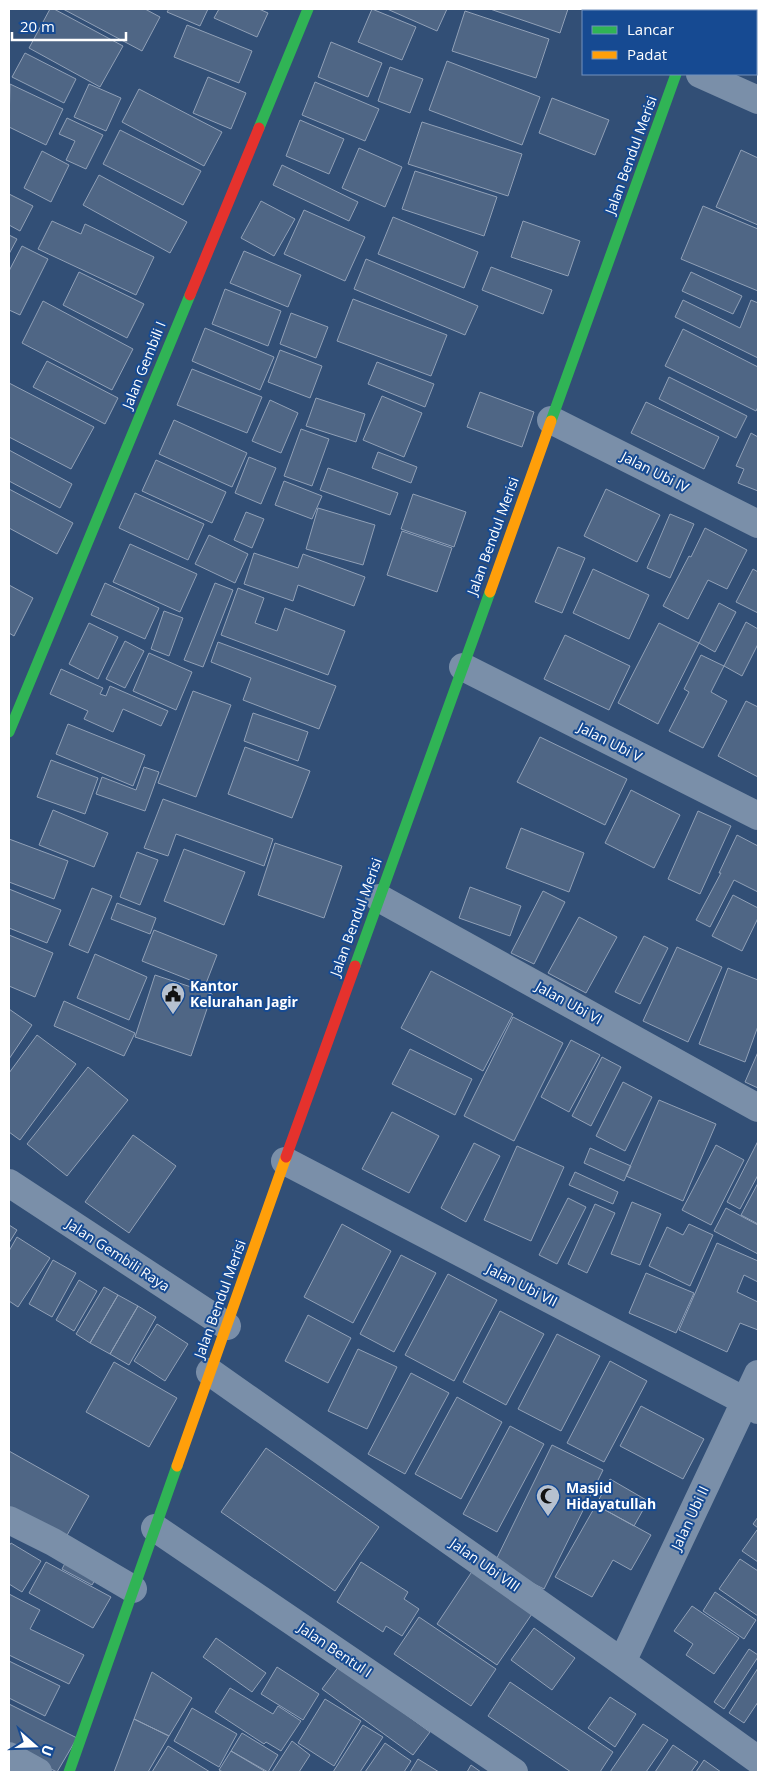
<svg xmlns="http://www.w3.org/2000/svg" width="767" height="1781" viewBox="0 0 767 1781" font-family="'Open Sans',sans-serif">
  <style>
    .building { fill: #4f6685; stroke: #90a0b7 }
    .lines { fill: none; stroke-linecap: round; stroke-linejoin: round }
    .street { stroke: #7a8fa9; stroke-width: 28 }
    .fast { stroke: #30b455; stroke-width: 11 }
    .slow { stroke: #ff9f0a; stroke-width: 11 }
    .jam { stroke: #e5322d; stroke-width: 11 }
    .labels { text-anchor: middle; stroke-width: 4; stroke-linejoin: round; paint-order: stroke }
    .street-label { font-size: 14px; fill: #fff; stroke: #164a92 }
    .poi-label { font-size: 14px; font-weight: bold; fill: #fff; stroke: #164a92; text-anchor: start }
  </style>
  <rect width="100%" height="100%" fill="#324f76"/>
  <!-- building -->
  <path class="building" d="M50 9H54L123 46 100 87 29 48Z
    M63 9H145L160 17 142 51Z
    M169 9H208L200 26 167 12Z
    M219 9H259L268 13 257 37 214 18Z
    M372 9 416 27 402 60 358 42Z
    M387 9H447L437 31Z
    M490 9H568L560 33Z
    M465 11 549 39 536 78 452 51Z
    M187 25 252 51 239 83 174 57Z
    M331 42 382 63 368 97 318 77Z
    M25 53 76 79 64 103 12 77Z
    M447 61 540 97 522 145 429 110Z
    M390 67 423 79 410 113 378 101Z
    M208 77 246 93 231 129 193 113Z
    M315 82 379 109 365 141 302 115Z
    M10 84 63 109 46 145 9 127Z
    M89 84 121 98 106 131 74 117Z
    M139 89 222 132 204 166 122 122Z
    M552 98 609 120 595 155 539 133Z
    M67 118 103 135 86 169 66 160 75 141 59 134Z
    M300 120 344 139 329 174 286 156Z
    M422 122 522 154 508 196 408 164Z
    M120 130 201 171 183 205 103 164Z
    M359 148 402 167 385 207 342 188Z
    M741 150 758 158V225L716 207Z
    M42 151 69 165 51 202 24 188Z
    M282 165 358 202 349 221 273 185Z
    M415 171 497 197 484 236 402 209Z
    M99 175 187 222 170 253 83 205Z
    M9 194 33 206 20 231 9 225Z
    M261 201 295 219 274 256 241 238Z
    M703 206 758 229V291L681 259Z
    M304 210 365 237 345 281 284 254Z
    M393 217 478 252 464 288 378 254Z
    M52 221 81 234 85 224 154 257 136 295 38 249Z
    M523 221 580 241 568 276 511 257Z
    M9 235 17 239 9 254Z
    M22 246 48 259 20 315 9 310V271Z
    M244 251 301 275 288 307 230 283Z
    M366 259 478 306 465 335 354 289Z
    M491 267 552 290 543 314 482 290Z
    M79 272 144 304 127 338 63 305Z
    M691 272 742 296 733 314 682 291Z
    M225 289 281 311 268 346 212 324Z
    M353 299 447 335 431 376 337 341Z
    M683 300 740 328 751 300 758 303V358L675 317Z
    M43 301 133 349 112 390 22 343Z
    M291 313 328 327 316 358 280 344Z
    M205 328 274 357 260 390 192 361Z
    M683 329 758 367V407L756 411 665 366Z
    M280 350 322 366 310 398 268 382Z
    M47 361 118 398 105 424 33 387Z
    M377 362 434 384 425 407 368 384Z
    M192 369 262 397 247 433 177 405Z
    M669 377 747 416 736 438 659 399Z
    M9 383 94 427 71 469 9 437Z
    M480 392 534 412 522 447 467 427Z
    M382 396 422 413 404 457 363 440Z
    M316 398 365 414 356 442 306 426Z
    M270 400 298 413 281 453 252 441Z
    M646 402 719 437 704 469 631 433Z
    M174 420 247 453 232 487 159 454Z
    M301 429 329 439 312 486 284 476Z
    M751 433 758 437V491L738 483 744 469 736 466Z
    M9 450 72 484 60 508 9 481Z
    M378 452 417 467 411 483 372 468Z
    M249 457 276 468 261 504 235 493Z
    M156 460 226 492 212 523 142 491Z
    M328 468 398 493 390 515 320 490Z
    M284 481 322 496 312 519 275 505Z
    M9 489 73 523 57 554 9 528Z
    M606 489 660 515 637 562 584 536Z
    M135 493 204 524 188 560 119 528Z
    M413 494 466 512 454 547 401 529Z
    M318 508 375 525 363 565 306 549Z
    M246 512 264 519 252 548 234 540Z
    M670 514 694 524 670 578 647 568Z
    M705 528 747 550 727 589 708 580 688 619 663 606 689 556 691 557Z
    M402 531 452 548 437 592 387 575Z
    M209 535 248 554 235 583 195 564Z
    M130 544 197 574 180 612 113 582Z
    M558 547 585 558 562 613 535 602Z
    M254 553 298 568 303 554 365 577 354 606 298 585 293 601 244 584Z
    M593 569 649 595 629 639 573 613Z
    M753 569 758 572V613L736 602Z
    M105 583 159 608 145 639 91 615Z
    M215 583 233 590 203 667 184 660Z
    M9 585 33 598 14 636 9 633Z
    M238 588 264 598 255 623 277 631 285 608 345 631 328 675 221 635Z
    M719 603 736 612 715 652 699 643Z
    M164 611 183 618 169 656 151 649Z
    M746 622 758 629V644L742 676 724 666Z
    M89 623 118 637 98 679 69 664Z
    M659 623 699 643 658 724 618 703Z
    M565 635 630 666 609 710 544 679Z
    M125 641 144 651 125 688 106 679Z
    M218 642 336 686 319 729 243 700 251 678 211 662Z
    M149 653 192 672 176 710 133 691Z
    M701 655 724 666 711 692 727 701 703 748 669 731 689 692 684 689Z
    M61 669 103 688 100 694 106 696 110 686 168 711 161 726 123 709 113 732 84 719 88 711 50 694Z
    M193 691 231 705 196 797 158 783Z
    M746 701 758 707V777L718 756Z
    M253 713 308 732 298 761 244 741Z
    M68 724 145 755 133 786 56 754Z
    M540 737 627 779 605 825 517 782Z
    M245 747 310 771 292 818 228 794Z
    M51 760 98 778 85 814 37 797Z
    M144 767 159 772 145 811 96 794 102 777 136 790Z
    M631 790 680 815 654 868 605 843Z
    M163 799 273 839 264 866 176 834 168 856 144 848Z
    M53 810 108 833 94 867 39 845Z
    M698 811 731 826 700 894 668 879Z
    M521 828 584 853 569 892 506 868Z
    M737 835 758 846V892L734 880 710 927 696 920 721 873H719Z
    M9 839 68 861 54 899 9 882Z
    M275 843 342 866 324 918 258 895Z
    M184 849 245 872 224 925 164 901Z
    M137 852 158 860 140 905 120 897Z
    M470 887 521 906 510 936 459 918Z
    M92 888 112 896 88 953 69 945Z
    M9 889 61 910 47 943 9 928Z
    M543 891 565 902 534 964 511 953Z
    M733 895 758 908V918L742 951 712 936Z
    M117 903 156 918 150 934 111 919Z
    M579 917 617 937 586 993 548 973Z
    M154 930 217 955 205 986 142 961Z
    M9 935 53 953 35 997 9 986Z
    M644 936 668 948 640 1004 615 992Z
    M677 947 722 967 688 1042 643 1021Z
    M95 954 147 977 129 1020 77 998Z
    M728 968 758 980V1026L745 1062 699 1044Z
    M431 971 513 1014 483 1071 401 1028Z
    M155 975 212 994 191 1056 135 1037Z
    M64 1001 135 1033 124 1056 54 1026Z
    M9 1009 32 1025 9 1059Z
    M513 1017 563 1043 514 1141 464 1116Z
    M37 1035 76 1064 20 1140 9 1132V1073Z
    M571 1040 600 1055 569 1112 541 1097Z
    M410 1049 472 1079 455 1115 392 1084Z
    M758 1052V1088L745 1082Z
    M602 1057 621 1067 591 1126 572 1116Z
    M88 1067 128 1100 67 1176 27 1144Z
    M623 1082 652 1097 625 1151 596 1136Z
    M659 1100 716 1124 683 1201 626 1176Z
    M392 1112 439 1136 409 1193 362 1169Z
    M133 1135 176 1166 129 1233 85 1202Z
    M758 1141V1175L740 1209 727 1202Z
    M474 1143 500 1156 466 1222 441 1208Z
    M716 1145 744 1160 711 1225 682 1210Z
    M517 1146 564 1167 531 1241 484 1220Z
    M590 1148 631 1166 624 1181 584 1163Z
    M575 1172 618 1192 613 1204 569 1185Z
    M758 1183V1224L741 1215Z
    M568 1198 586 1207 557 1264 539 1255Z
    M632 1202 661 1214 640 1265 611 1254Z
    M595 1204 615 1213 587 1273 568 1264Z
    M726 1208 758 1225V1254L714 1231Z
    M342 1224 391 1251 353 1323 304 1297Z
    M689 1224 713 1235 690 1286 649 1266 667 1227 683 1235Z
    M9 1225 17 1230 9 1243Z
    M17 1237 50 1258 18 1307 9 1301V1251Z
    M717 1243 758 1261V1282L744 1275 737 1292 758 1302V1330L740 1323 727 1352 679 1330Z
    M401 1255 436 1273 394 1352 360 1334Z
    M53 1260 76 1273 52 1317 29 1304Z
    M646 1273 694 1293 676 1333 629 1313Z
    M448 1274 497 1300 454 1381 405 1355Z
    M79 1280 97 1291 74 1331 56 1320Z
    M104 1287 118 1295 90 1343 76 1334Z
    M118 1295 138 1306 110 1354 90 1343Z
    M138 1306 156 1317 129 1365 110 1354Z
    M500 1311 544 1334 506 1405 463 1382Z
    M308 1315 351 1338 328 1383 285 1361Z
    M157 1324 188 1344 165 1381 134 1361Z
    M557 1334 600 1356 561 1431 518 1409Z
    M358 1349 397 1367 367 1429 328 1411Z
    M610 1361 647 1381 604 1462 567 1443Z
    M114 1362 177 1398 149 1447 86 1412Z
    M411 1373 449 1393 405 1474 368 1454Z
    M457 1397 502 1422 461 1499 415 1474Z
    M641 1406 704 1439 683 1479 620 1446Z
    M510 1426 544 1444 497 1532 463 1514Z
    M552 1445 603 1470 544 1589 494 1564Z
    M266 1448 379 1527 335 1591 221 1512Z
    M9 1451 89 1496 61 1546 9 1516Z
    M610 1479 648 1501 634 1526 596 1505Z
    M596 1505 651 1535 631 1570 613 1560 592 1597 555 1577Z
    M758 1517V1528L753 1524Z
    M757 1530 758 1531V1562L742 1551Z
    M11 1543 41 1561 22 1592 9 1584V1546Z
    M70 1554 100 1571 92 1585 62 1569Z
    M740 1559 758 1571V1616L719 1589Z
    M46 1562 111 1597 93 1628 29 1593Z
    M361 1562 408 1592 404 1599 419 1609 402 1636 386 1626 383 1632 337 1602Z
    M473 1570 534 1611 497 1665 437 1624Z
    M715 1592 756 1620 744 1639 703 1611Z
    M9 1594 40 1610 30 1629 84 1655 69 1684 9 1655Z
    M692 1606 739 1638 714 1674 686 1655 693 1644 674 1631Z
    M419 1617 496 1669 471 1706 394 1654Z
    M534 1628 575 1658 552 1690 511 1660Z
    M216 1638 266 1673 252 1692 203 1657Z
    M749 1649 758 1655V1657L724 1709 714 1702Z
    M9 1661 60 1686 45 1716 9 1698Z
    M339 1666 430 1732 413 1755 322 1689Z
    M277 1667 319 1694 303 1720 261 1694Z
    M758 1668V1702L744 1723 729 1713Z
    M152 1672 192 1698 169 1736 134 1719Z
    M510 1682 613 1752 600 1772H571L488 1716Z
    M230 1688 273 1714 278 1706 301 1721 281 1751 266 1742 264 1744 215 1712Z
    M610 1697 636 1714 615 1747 588 1728Z
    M325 1699 361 1721 334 1766 298 1743Z
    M9 1704 77 1738 57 1772 9 1748Z
    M192 1708 237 1734 219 1767 174 1741Z
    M134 1719 169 1736 148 1772H114Z
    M643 1724 668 1740 646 1772H610Z
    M363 1725 383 1737 360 1772H333Z
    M242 1733 278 1755 268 1772 231 1751Z
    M292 1741 310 1755 299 1772H272Z
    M385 1743 411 1761 404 1772H365Z
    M673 1745 698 1762 691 1772H655Z
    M168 1746 210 1772H152Z
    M231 1751 266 1772H223L219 1770Z
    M418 1759 439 1772H410Z
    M704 1760 721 1772H696Z
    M471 1765 481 1772H467Z"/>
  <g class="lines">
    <!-- street -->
    <path class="street" d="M700 74 758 100
      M551 420 758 524
      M463 667 758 816
      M379 898 758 1108
      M285 1161 745 1401 758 1410
      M9 1183 227 1326
      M210 1372 622 1662 758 1760
      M9 1520 53 1542 133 1589
      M155 1528 514 1772
      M622 1662 758 1374
      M9 1756 38 1772"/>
    <!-- fast -->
    <path class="fast" d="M698 11 699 9
      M259 128 308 9
      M551 421 676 74
      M9 732 190 295
      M355 966 490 592
      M69 1772 177 1466"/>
    <!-- slow -->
    <path class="slow" d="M490 592 551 421
      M177 1466 286 1157"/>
    <!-- jam -->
    <path class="jam" d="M190 295 259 128
      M286 1157 355 966"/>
  </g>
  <!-- icons -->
  <defs>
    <g id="civic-pin" transform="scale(1.25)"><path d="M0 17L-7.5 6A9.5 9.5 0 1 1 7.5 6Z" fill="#b7c1cf" stroke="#164a92"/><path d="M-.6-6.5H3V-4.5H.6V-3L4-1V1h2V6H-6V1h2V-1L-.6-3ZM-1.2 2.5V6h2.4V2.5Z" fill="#111"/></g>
    <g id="mosque-pin" transform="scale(1.25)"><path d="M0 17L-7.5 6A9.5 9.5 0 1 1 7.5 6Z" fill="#b7c1cf" stroke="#164a92"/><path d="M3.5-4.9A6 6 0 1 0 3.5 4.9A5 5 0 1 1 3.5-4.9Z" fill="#111"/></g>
  </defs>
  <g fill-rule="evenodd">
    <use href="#civic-pin" x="173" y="994"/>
    <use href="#mosque-pin" x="548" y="1496"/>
  </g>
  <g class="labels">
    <!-- street labels -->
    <g class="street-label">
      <text transform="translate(631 155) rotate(-70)" y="5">Jalan Bendul Merisi</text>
      <text transform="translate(144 365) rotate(-68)" y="5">Jalan Gembili I</text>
      <text transform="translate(655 472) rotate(27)" y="5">Jalan Ubi IV</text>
      <text transform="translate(493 536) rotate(-70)" y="5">Jalan Bendul Merisi</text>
      <text transform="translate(610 742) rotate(27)" y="5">Jalan Ubi V</text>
      <text transform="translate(356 917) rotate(-70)" y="5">Jalan Bendul Merisi</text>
      <text transform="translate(569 1003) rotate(29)" y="5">Jalan Ubi VI</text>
      <text transform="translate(118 1255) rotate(33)" y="5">Jalan Gembili Raya</text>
      <text transform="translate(522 1285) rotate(27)" y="5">Jalan Ubi VII</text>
      <text transform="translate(220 1299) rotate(-70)" y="5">Jalan Bendul Merisi</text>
      <text transform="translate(690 1518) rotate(-65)" y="5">Jalan Ubi II</text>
      <text transform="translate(485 1565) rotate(35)" y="5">Jalan Ubi VIII</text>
      <text transform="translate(335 1650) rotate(34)" y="5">Jalan Bentul I</text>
    </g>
    <!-- poi labels -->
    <g class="poi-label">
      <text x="190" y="991">Kantor<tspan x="190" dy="16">Kelurahan Jagir</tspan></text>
      <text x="566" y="1493">Masjid<tspan x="566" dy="16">Hidayatullah</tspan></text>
    </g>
  </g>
  <!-- border -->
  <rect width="767" height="1781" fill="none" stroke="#ffffff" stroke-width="20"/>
  <!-- legend -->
  <rect x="582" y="10" width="175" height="65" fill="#164a92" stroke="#7392be"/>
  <rect x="592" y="26" width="25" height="8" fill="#30b455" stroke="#7392be"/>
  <text x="627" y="35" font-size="15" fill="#ffffff">Lancar</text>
  <rect x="592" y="51" width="25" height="8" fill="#ff9f0a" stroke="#7392be"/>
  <text x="627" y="60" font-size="15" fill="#ffffff">Padat</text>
  <!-- north arrow -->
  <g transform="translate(35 1746) rotate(110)" stroke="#164a92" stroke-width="4" paint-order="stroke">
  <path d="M0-4L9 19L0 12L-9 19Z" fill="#ffffff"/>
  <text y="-8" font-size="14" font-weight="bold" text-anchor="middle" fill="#ffffff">U</text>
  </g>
  <!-- scale -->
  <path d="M12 32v8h114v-8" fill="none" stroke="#ffffff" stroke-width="2.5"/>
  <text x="20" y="32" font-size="15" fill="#ffffff" stroke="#164a92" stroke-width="4" paint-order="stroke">20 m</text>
</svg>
